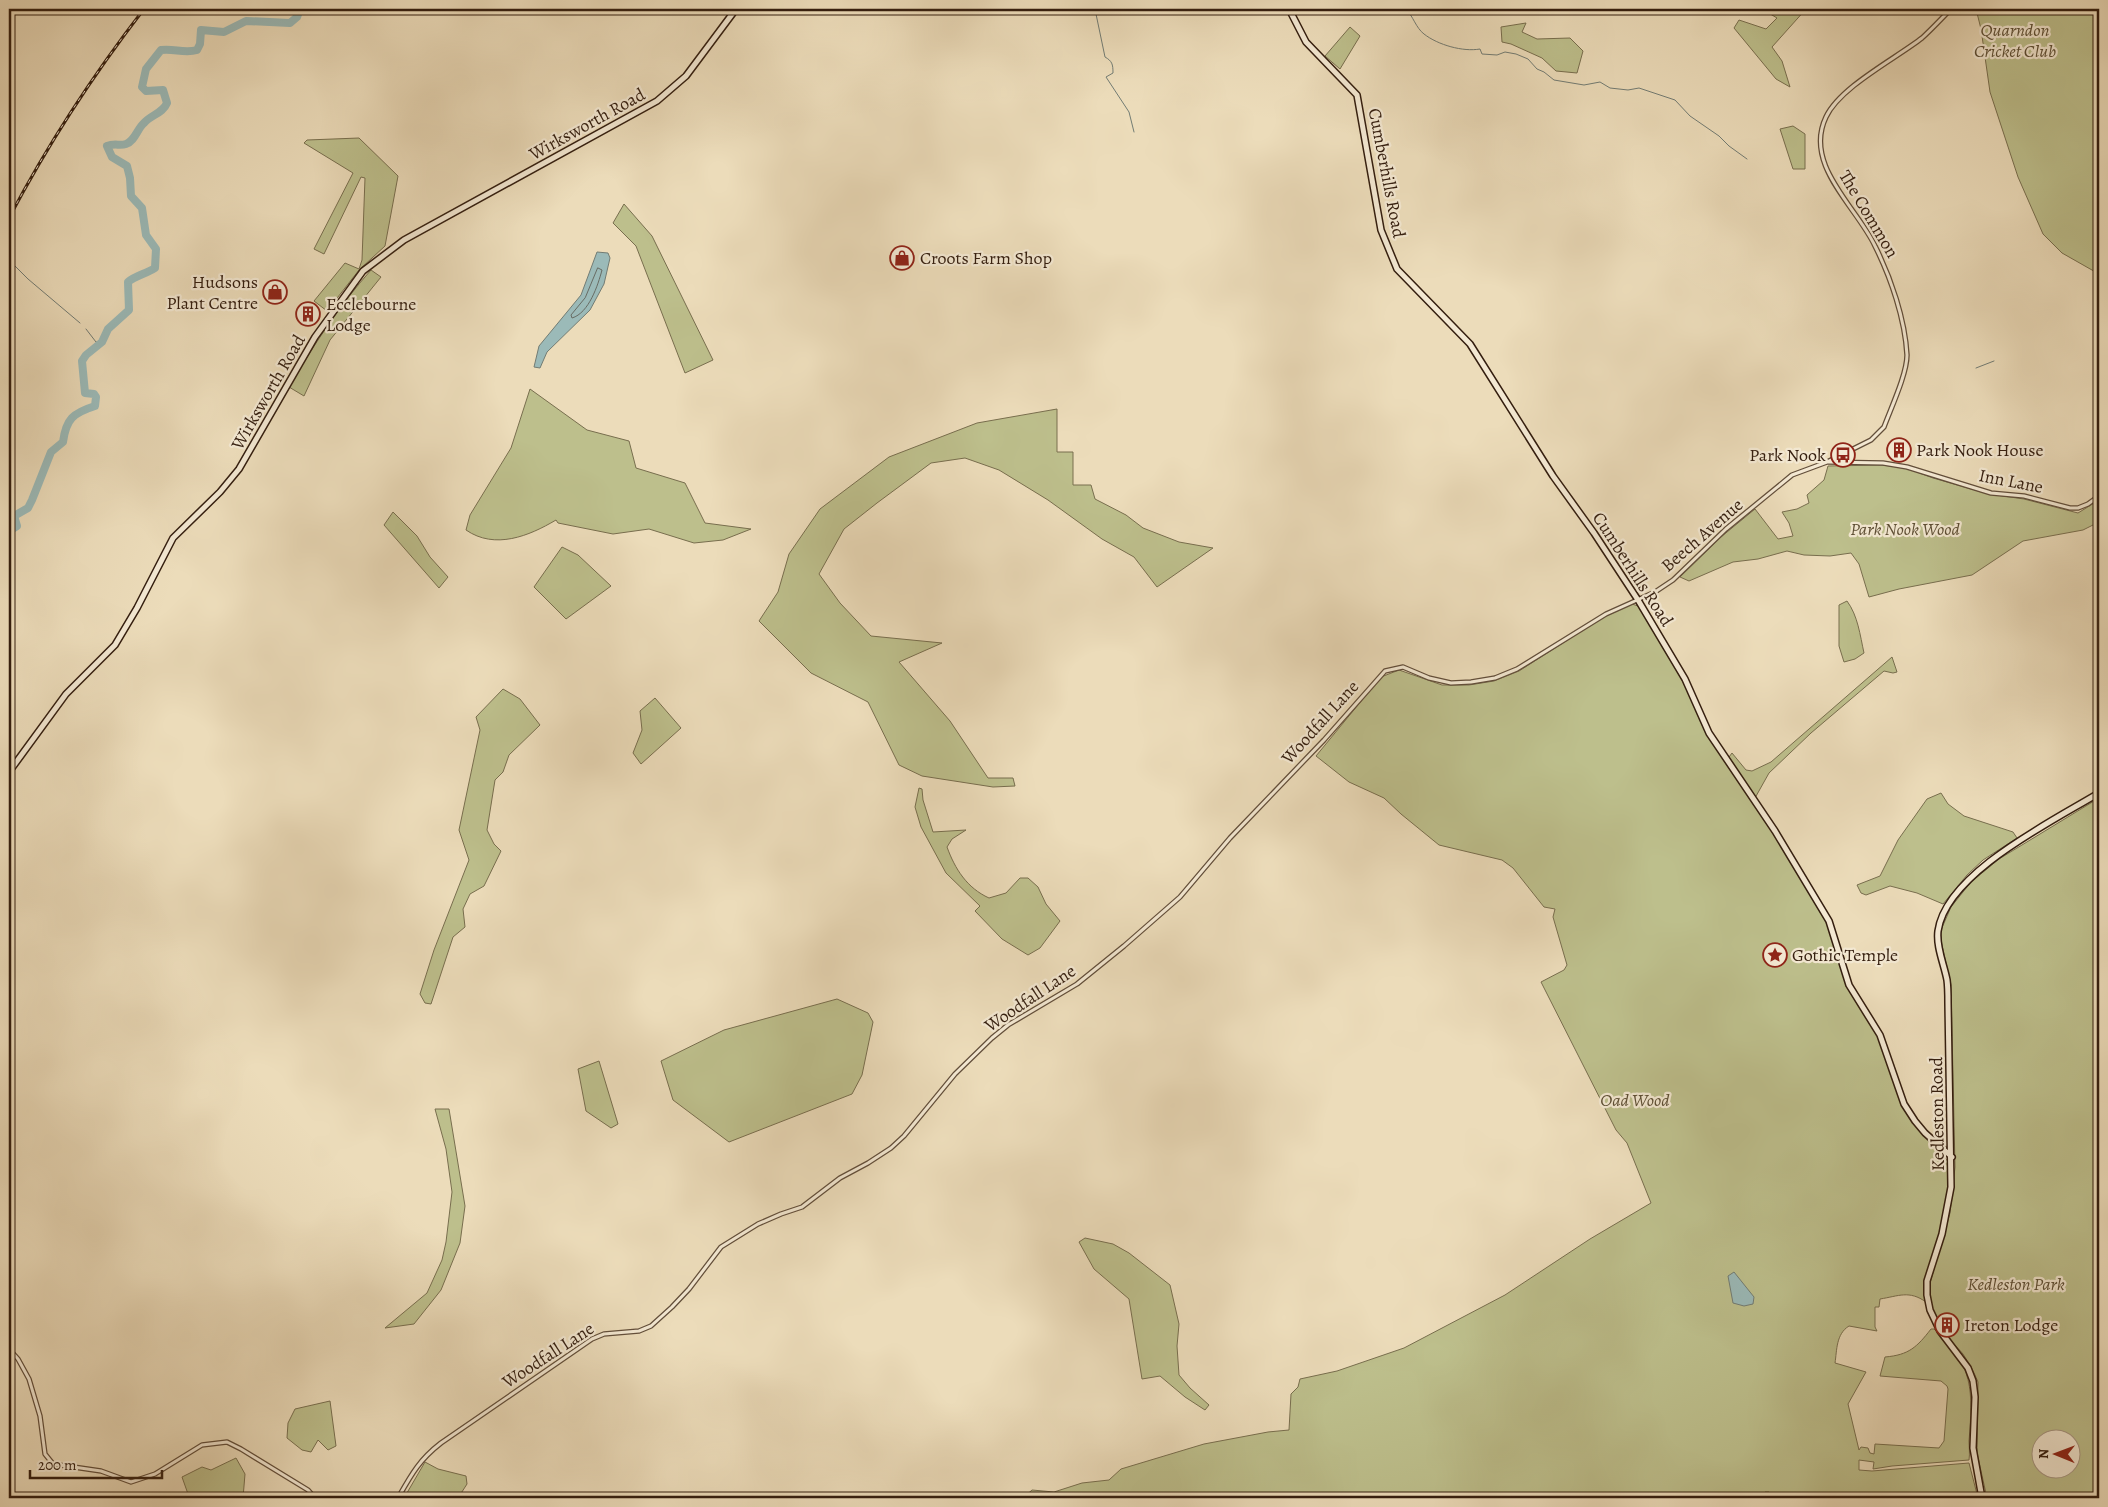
<svg xmlns="http://www.w3.org/2000/svg" width="2108" height="1507" viewBox="0 0 2108 1507" font-family="Alegreya,serif">
  <style>
    .green { fill: #bdbf8c; stroke: #786e4e; fill-rule: evenodd }
    .water { fill: #9bbab8; stroke: #727c74 }
    .lines { fill: none; stroke-linecap: round; stroke-linejoin: round }
    .shore { stroke: #686c64; stroke-width: 1 }
    .stream { stroke: #727c74; stroke-width: 1 }
    .river { stroke: #9bbab8; stroke-width: 8 }
    .street-casing { stroke: #624e3a; stroke-width: 5.5 }
    .secondary-casing { stroke: #341e0f; stroke-width: 8 }
    .street { stroke: #f3e8d2; stroke-width: 3 }
    .secondary { stroke: #f3e8d2; stroke-width: 5 }
    .rail-casing { stroke: #341e0f; stroke-width: 3 }
    .rail { stroke: #f3e8d2; stroke-width: 1; stroke-dasharray: 4; stroke-linecap: butt }
    .labels { text-anchor: middle; stroke-width: 4.5; stroke-linejoin: round; paint-order: stroke }
    .park-label { font-size: 18px; font-style: italic; fill: #5d4e34; stroke: #f3e8d2 }
    .street-label { font-size: 18px; fill: #341e0f; stroke: #f3e8d2 }
    .poi-label { font-size: 18px; fill: #341e0f; stroke: #f3e8d2; text-anchor: start }
  </style>
  <rect width="100%" height="100%" fill="#ecdcba"/>
  <filter id="stains"><feTurbulence type="fractalNoise" baseFrequency=".004" numOctaves="4"/><feColorMatrix values="0 0 0 0 .2 0 0 0 0 .09 0 0 0 0 .02 0 0 0 .5 -.17"/></filter>
  <radialGradient id="worn" r=".72"><stop offset=".6" stop-color="#630" stop-opacity="0"/><stop offset="1" stop-color="#630" stop-opacity=".3"/></radialGradient>
  <!-- green -->
  <path class="green" d="M1762 9H1806L1772 47 1782 61 1790 87 1776 79 1734 28 1739 20 1766 29 1777 18Z
    M1976 9H2099V274L2062 253 2043 234 2018 177 1990 92 1981 29Z
    M1526 23 1522 32 1537 39 1570 38 1583 51 1577 73 1556 71 1542 58 1511 44 1502 42 1501 27Z
    M1350 27 1360 36 1340 69 1325 56Z
    M1793 126 1805 134V169H1793L1780 129Z
    M359 138 398 176 385 246 359 270 327 311 314 301 345 263 359 269 362 260 365 178 361 177 324 254 314 249 353 173 304 143 307 140Z
    M624 204 652 236 713 360 685 373 636 246 613 223Z
    M371 270 381 277 330 340 304 396 289 387C313 346 339 306 371 270Z
    M530 389 587 430 629 441 636 468 685 483 705 523 751 529 723 540 694 543 649 529 613 534 558 523 556 520C529 536 495 550 466 530L470 515 511 448Z
    M1057 409V452H1073V485H1091L1095 499 1126 515 1143 528 1179 542 1213 548 1157 587 1134 557 1102 539 1048 500 999 470 965 458 931 463 877 503 844 529 819 574 840 603 871 636 942 643 899 662 950 721 988 778H1013L1015 786 993 787 922 776 899 765 868 702 811 673 759 621 778 592 789 554 820 509 889 457 977 423Z
    M1882 465 1906 468 1933 478 1989 494 2024 499 2078 513 2099 500V522L2083 530 2023 541 1972 575 1899 589 1869 597 1859 564 1851 553 1830 556 1804 555 1787 551 1758 559 1733 562 1689 581 1680 577 1721 537 1755 509 1778 539 1793 536 1789 523 1782 512 1797 509 1809 503 1807 495 1824 480 1828 466Z
    M393 512 417 536 430 557 448 577 439 588 384 525Z
    M562 547 578 555 611 586 566 619 534 587Z
    M1847 601C1858 616 1860 635 1864 653L1855 659 1844 662 1839 646V605Z
    M1632 604 1638 606C1660 640 1681 674 1697 712L1825 917 1847 984 1883 1046 1904 1105 1949 1163 1951 1169 1947 1210 1927 1279 1926 1302C1909 1290 1899 1296 1880 1299L1879 1307H1875V1327L1877 1331 1849 1326C1836 1334 1837 1350 1835 1363L1866 1372 1848 1404 1859 1450 1861 1447 1868 1448 1870 1453 1874 1454 1875 1444 1939 1448 1944 1441 1948 1389 1947 1386 1941 1381 1880 1376 1885 1357C1909 1355 1917 1347 1931 1329H1934C1974 1365 1973 1391 1969 1441 1969 1447 1970 1453 1969 1460L1892 1466 1873 1469 1874 1462 1859 1460V1470L1872 1471 1969 1463 1978 1498H1768L1769 1492H1765L1763 1498H1023L1032 1490 1054 1492 1082 1483 1109 1480 1121 1469 1204 1444 1268 1432 1289 1430 1291 1394 1298 1387 1300 1379 1337 1371 1404 1348 1505 1295 1590 1239 1651 1203 1627 1143 1616 1130 1541 982 1564 970 1567 965 1553 917 1555 909 1544 907 1513 868 1502 860 1439 845 1401 814 1384 798 1349 782 1316 756 1381 677 1399 670 1442 685H1469L1494 681 1519 671 1602 618Z
    M1892 657 1897 672 1893 673 1884 671 1811 733 1769 773 1755 798 1729 757 1732 753 1746 770 1752 771 1771 762Z
    M503 689 520 699 540 725 509 755 503 772 495 780 487 830 494 844 501 851 484 886 470 894 463 909 465 927 453 937 431 1004 425 1003 420 994 434 950 469 860 459 830 480 730 476 717Z
    M655 698 681 728 641 764 633 753 642 730 640 711Z
    M919 788 922 789 923 800 933 832 966 830 952 839 947 847C955 869 967 888 989 898L1006 893 1020 878H1028L1038 887 1046 904 1060 921 1040 948 1028 955 1002 939 975 911 980 906 946 873 921 827 915 807Z
    M1941 793 1948 804 1964 816 2013 832 2017 838 1983 860 1967 875 1943 904 1917 893 1890 886 1866 895 1861 893 1857 885 1880 876 1898 840 1927 799Z
    M2099 798V1498H1987L1977 1453 1978 1382C1974 1372 1969 1363 1963 1354 1955 1344 1940 1334 1941 1321H1938C1931 1309 1929 1297 1930 1283L1950 1213 1955 1167 1951 985 1941 941V930L1951 907 1971 882 1999 859ZM2040 1440H2070V1470H2040Z
    M837 999 868 1013 873 1022 862 1075 852 1094 729 1142 673 1100 661 1061 724 1030Z
    M599 1061 618 1124 611 1128 586 1111 578 1069Z
    M435 1109H449L465 1206 460 1243 441 1290 414 1324 385 1328 427 1293 442 1260 446 1242 452 1192 446 1149Z
    M1085 1238 1113 1244 1129 1253 1170 1285 1179 1324 1177 1346 1179 1375 1190 1388 1209 1405 1205 1410 1185 1397 1160 1376 1142 1379 1129 1299 1094 1269 1079 1242Z
    M330 1401 336 1446 328 1450 318 1440 311 1452 302 1450 287 1438 288 1423 295 1409Z
    M236 1458 245 1474 243 1498H180L188 1494 182 1477 202 1467 211 1470Z
    M425 1462 438 1469 466 1476 467 1484 458 1498H404Z"/>
  <!-- water -->
  <path class="water" d="M597 252 608 253 610 258 604 284 590 310 547 352 540 368 534 367 539 346 581 295Z
    M1734 1272 1754 1297 1753 1304 1744 1306 1733 1303 1728 1276Z"/>
  <g class="lines">
    <!-- shore -->
    <path class="shore" d="M598 268 602 270C598 285 589 313 572 318L571 315 585 298Z"/>
    <!-- stream -->
    <path class="stream" d="M1091 9 1096 14 1105 57C1112 61 1113 64 1113 73L1106 77 1129 112 1134 132
      M1406 9C1413 16 1416 28 1424 34 1438 45 1463 52 1480 49L1482 54 1497 55 1505 52 1516 54 1528 59 1537 69 1544 72 1554 80 1584 85 1600 82 1610 88 1628 90 1639 88 1675 100 1690 116 1719 136 1729 146 1747 159
      M9 260 28 279 80 323
      M86 329 96 342H102
      M1976 368 1994 361"/>
    <!-- river -->
    <path class="river" d="M9 531 17 526 14 516 28 508 32 500 51 452 63 442C66 419 73 413 95 406L96 397 94 394 85 393 82 361 86 355 102 342 108 329 129 310 128 282C136 275 146 274 155 268L156 249 146 235 142 208 131 196 130 178 127 166 112 157 107 146C114 143 120 146 126 144 135 141 137 129 144 123 151 115 163 113 167 103L163 90 146 91 142 87 146 69 161 50C174 48 184 54 197 50L200 44 201 30 224 32 246 21 290 23 297 17 300 9"/>
    <!-- street casing -->
    <g class="street-casing">
      <path id="street" d="M1828 462 1883 463 1907 467 1991 493 2024 496 2070 508H2078L2088 504 2099 496
        M9 1349 18 1359 29 1379 40 1416 45 1454 53 1464 101 1471 131 1482 155 1474 202 1445 227 1442 241 1449 308 1490 315 1498
        M398 1498C411 1475 419 1460 441 1443L592 1339 604 1334 639 1331 651 1326 672 1307 689 1289 721 1247 758 1224 781 1214 802 1207 840 1178 868 1163 891 1148 904 1136 955 1074 992 1038 1008 1025 1077 984 1124 946 1180 897 1230 838 1324 740 1385 671 1403 667 1429 678 1451 683 1471 682 1495 678 1517 669 1606 614 1655 592 1673 580 1726 529 1792 475 1827 462 1871 440 1884 427C1891 408 1907 374 1907 355 1905 319 1891 278 1875 246 1857 207 1803 165 1826 117 1840 87 1895 59 1922 38 1932 29 1942 18 1951 9"/>
    </g>
    <!-- secondary casing -->
    <g class="secondary-casing">
      <path id="secondary" d="M1289 9 1306 42 1357 95 1381 230 1397 269 1470 344 1553 476 1594 533 1638 600 1685 679 1709 733 1775 831 1829 921 1849 985 1880 1035 1904 1104 1915 1121 1925 1133 1952 1157
        M9 772 66 694 115 645 137 608 173 538 220 492 239 469 315 337 363 271 404 240 657 101 686 76 736 9
        M1982 1498 1973 1448 1975 1397 1973 1381 1968 1368 1940 1331 1930 1310 1927 1295V1281L1942 1234 1951 1187 1948 1003C1948 995 1948 987 1947 980 1944 964 1936 947 1938 931 1946 873 2053 821 2099 793"/>
    </g>
    <!-- street -->
    <use href="#street" class="street"/>
    <!-- secondary -->
    <use href="#secondary" class="secondary"/>
    <!-- rail casing -->
    <g class="rail-casing">
      <path id="rail" d="M9 218C48 144 93 75 144 9"/>
    </g>
    <!-- rail -->
    <use href="#rail" class="rail"/>
  </g>
  <!-- icons -->
  <defs>
    <g id="shop-ring" transform="scale(1.25)"><circle r="9.5" fill="#f3e8d2" stroke="#8f2418" stroke-width="1.5"/><path d="M-5-2.5h2.3a2.7 3.5 0 0 1 5.4 0H5L5.5 6h-11ZM-1.5-2.5h3a1.5 2.3 0 0 0-3 0Z" fill="#8f2418"/></g>
    <g id="building-ring" transform="scale(1.25)"><circle r="9.5" fill="#f3e8d2" stroke="#8f2418" stroke-width="1.5"/><path d="M-4-6H4V6H1V3H-1V6H-4ZM-2.5-4.3h1.7v1.8h-1.7ZM.8-4.3h1.7v1.8H.8ZM-2.5-1h1.7V.8h-1.7ZM.8-1h1.7V.8H.8Z" fill="#8f2418"/></g>
    <g id="bus-ring" transform="scale(1.25)"><circle r="9.5" fill="#f3e8d2" stroke="#8f2418" stroke-width="1.5"/><path d="M-5-6H5V4H4V6H2V4H-2V6H-4V4H-5ZM-3.5-4V0h7V-4ZM-3.5 1.2v1.5H-2V1.2ZM2 1.2v1.5H3.5V1.2Z" fill="#8f2418"/></g>
    <g id="sight-ring" transform="scale(1.25)"><circle r="9.5" fill="#f3e8d2" stroke="#8f2418" stroke-width="1.5"/><path d="M0-6L1.8-2.2L6-1.7L2.9 1.2L3.7 5.4L0 3.3L-3.7 5.4L-2.9 1.2L-6-1.7L-1.8-2.2Z" fill="#8f2418"/></g>
  </defs>
  <g fill-rule="evenodd">
    <use href="#shop-ring" x="902" y="258"/>
    <use href="#shop-ring" x="275" y="292"/>
    <use href="#building-ring" x="308" y="314"/>
    <use href="#building-ring" x="1899" y="450"/>
    <use href="#bus-ring" x="1843" y="455"/>
    <use href="#sight-ring" x="1775" y="955"/>
    <use href="#building-ring" x="1947" y="1325"/>
  </g>
  <g class="labels">
    <!-- park labels -->
    <g class="park-label">
      <text x="2015" y="36">Quarndon<tspan x="2015" dy="21">Cricket Club</tspan></text>
      <text x="1905" y="535">Park Nook Wood</text>
      <text x="1635" y="1106">Oad Wood</text>
      <text x="2016" y="1290">Kedleston Park</text>
    </g>
    <!-- street labels -->
    <g class="street-label">
      <text transform="translate(587 124) rotate(-29)" y="6">Wirksworth Road</text>
      <text transform="translate(1387 173) rotate(79)" y="6">Cumberhills Road</text>
      <text transform="translate(1869 214) rotate(59)" y="6">The Common</text>
      <text transform="translate(268 392) rotate(-60)" y="6">Wirksworth Road</text>
      <text transform="translate(2011 481) rotate(11)" y="6">Inn Lane</text>
      <text transform="translate(1702 535) rotate(-41)" y="6">Beech Avenue</text>
      <text transform="translate(1633 569) rotate(57)" y="6">Cumberhills Road</text>
      <text transform="translate(1320 722) rotate(-48)" y="6">Woodfall Lane</text>
      <text transform="translate(1030 998) rotate(-34)" y="6">Woodfall Lane</text>
      <text transform="translate(1937 1114) rotate(-91)" y="6">Kedleston Road</text>
      <text transform="translate(548 1355) rotate(-33)" y="6">Woodfall Lane</text>
    </g>
    <!-- poi labels -->
    <g class="poi-label">
      <text x="920" y="264">Croots Farm Shop</text>
      <text x="258" y="288" text-anchor="end">Hudsons<tspan x="258" dy="21">Plant Centre</tspan></text>
      <text x="326" y="310">Ecclebourne<tspan x="326" dy="21">Lodge</tspan></text>
      <text x="1916" y="456">Park Nook House</text>
      <text x="1826" y="461" text-anchor="end">Park Nook</text>
      <text x="1792" y="961">Gothic Temple</text>
      <text x="1964" y="1331">Ireton Lodge</text>
    </g>
  </g>
  <!-- margin -->
  <rect width="2108" height="1507" fill="none" stroke="#ecdcba" stroke-width="30"/>
  <rect x="10" y="10" width="2088" height="1487" fill="none" stroke="#341e0f" stroke-width="2.5"/>
  <rect x="15" y="15" width="2078" height="1477" fill="none" stroke="#341e0f"/>
  <!-- north arrow -->
  <g transform="translate(2056 1454) rotate(271)"><circle r="24" fill="#f3e8d2" stroke="#a79784"/>
  <path d="M0-4L9 19L0 12L-9 19Z" fill="#8f2418"/>
  <text y="-8" font-size="14" font-weight="bold" text-anchor="middle" fill="#341e0f">N</text>
  </g>
  <!-- scale -->
  <path d="M30 1470v8h132v-8" fill="none" stroke="#341e0f" stroke-width="2.5"/>
  <text x="38" y="1470" font-size="15" fill="#341e0f" stroke="#f3e8d2" stroke-width="4" paint-order="stroke">200 m</text>
  <rect width="100%" height="100%" filter="url(#stains)"/>
  <rect width="100%" height="100%" fill="url(#worn)"/>
</svg>
